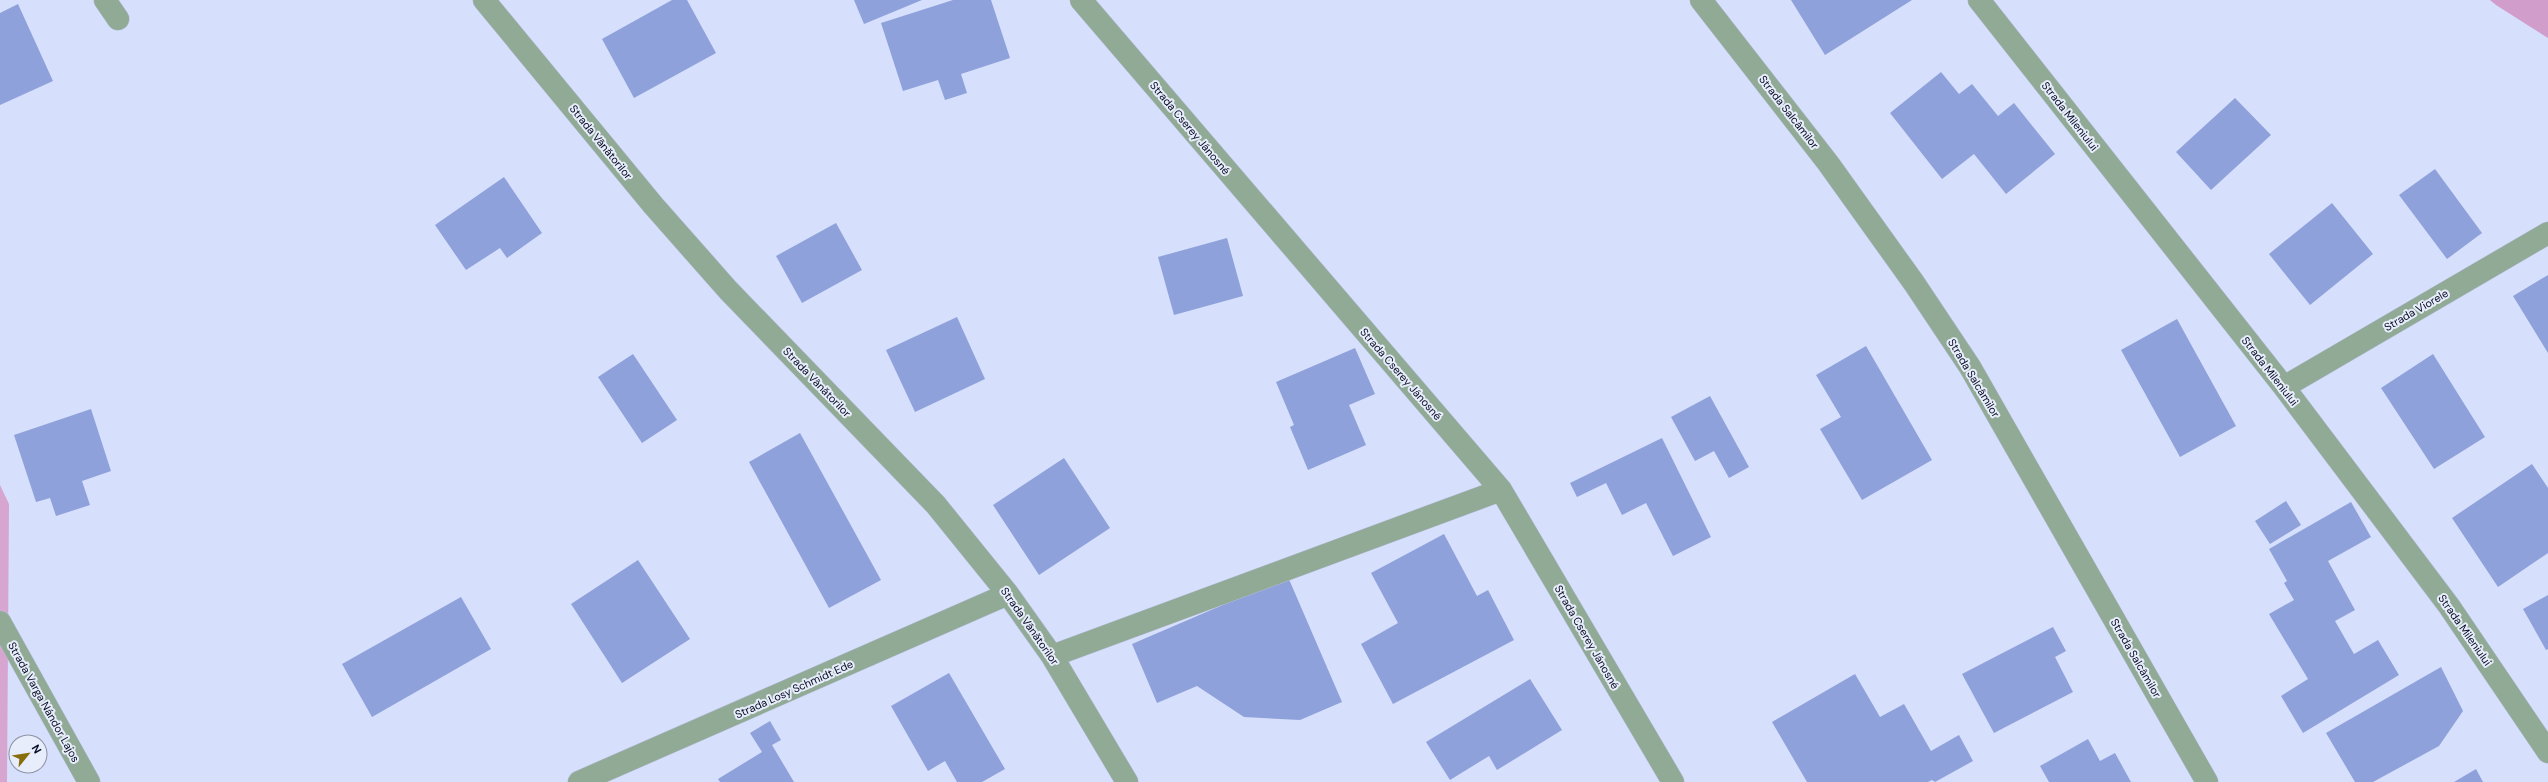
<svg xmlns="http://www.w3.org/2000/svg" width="2548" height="782" viewBox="0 0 2548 782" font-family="'DM Sans',sans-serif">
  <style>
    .green { fill: #d6a5d0 }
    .forest { fill: #d19dcb }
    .building { fill: #8fa1db }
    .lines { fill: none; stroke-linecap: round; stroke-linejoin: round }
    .street-casing { stroke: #b5bdd8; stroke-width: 23 }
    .street { stroke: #91aa96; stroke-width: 22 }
    .labels { text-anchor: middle; stroke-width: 4; stroke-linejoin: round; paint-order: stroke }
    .street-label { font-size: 11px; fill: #060b22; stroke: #e8edfb }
  </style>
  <rect width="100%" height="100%" fill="#d6dffb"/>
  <!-- green -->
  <path class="green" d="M0 485 9 504 7 782H0Z"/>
  <!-- forest -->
  <path class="forest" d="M2490 0H2548V38L2496 5Z"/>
  <!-- building -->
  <path class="building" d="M672 0H687L716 53 634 98 602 39Z
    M854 0H922L864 24Z
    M953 0H991L1010 58 961 74 967 93 945 100 938 80 903 91 881 23Z
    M1791 0H1912L1825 55Z
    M18 4 53 81 0 105V13Z
    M1941 72 1959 94 1972 84 1998 116 2014 103 2055 154 2006 194 1974 154 1942 179 1890 113Z
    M2235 98 2271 135 2211 190 2176 152Z
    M2435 169 2482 233 2447 259 2399 195Z
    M504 177 542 233 507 258 500 248 466 270 435 225Z
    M2332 203 2373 254 2310 305 2269 254Z
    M836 223 862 270 802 303 776 256Z
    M1227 238 1243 296 1174 315 1158 257Z
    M2548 275V353L2513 296Z
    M957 317 985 379 915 412 886 350Z
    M2177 319 2236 426 2180 457 2121 350Z
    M1866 346 1932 460 1862 500 1820 429 1841 417 1816 375Z
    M1355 348 1375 394 1349 405 1366 445 1308 470 1290 427 1294 425 1276 382Z
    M633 354 677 420 642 443 598 377Z
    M2433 354 2485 437 2434 469 2381 388Z
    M1710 396 1749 467 1729 478 1714 451 1695 461 1671 417Z
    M91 409 111 471 82 481 90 505 56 516 50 498 36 502 14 435Z
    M800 433 881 580 829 608 749 462Z
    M1662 438 1711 537 1673 556 1646 503 1622 515 1606 483 1577 497 1570 483Z
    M1064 458 1110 528 1039 575 993 505Z
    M2532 464 2548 488V553L2498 587 2452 518Z
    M2286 501 2301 525 2270 544 2255 521Z
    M2351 502 2371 537 2328 561 2355 610 2335 621 2354 654 2378 640 2399 675 2303 733 2281 696 2308 679 2269 614 2294 600 2284 583 2287 581 2269 549Z
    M1444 534 1477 596 1488 590 1514 640 1393 704 1361 644 1398 623 1371 573Z
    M638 560 690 639 622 683 571 604Z
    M1288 577 1342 702 1300 720 1244 717 1197 686 1157 703 1132 644Z
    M2548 595V649L2546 650 2523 609Z
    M461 597 491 649 372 717 342 664Z
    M2053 627 2066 651 2055 657 2073 692 1994 733 1962 674Z
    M2441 667 2463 711 2439 746 2373 782H2355L2326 733Z
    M949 673 1005 769 982 782H957L945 761 928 771 891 706Z
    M1855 674 1880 717 1904 704 1931 751 1959 735 1973 761 1935 782 1932 780 1928 782H1807L1772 722Z
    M1530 679 1562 730 1497 770 1489 756 1450 780 1426 742Z
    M770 721 781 740 772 745 794 782H720L718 779 762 752 750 733Z
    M2088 739 2100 761 2115 753 2131 782H2049L2040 766Z
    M2476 769 2483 782H2454Z"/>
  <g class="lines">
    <!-- street casing -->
    <g class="street-casing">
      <path id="street" d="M105 0 118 19
        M484 0 653 205 728 290 936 505 1008 594 1052 656 1127 782
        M1081 0 1501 490 1673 782
        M1701 0 1828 163 1914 283 1970 367 2207 782
        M1979 0 2284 387 2449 606 2548 752
        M2284 387 2548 233
        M0 622 89 782
        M1052 656 1501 490
        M579 782 1008 594"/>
    </g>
    <!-- street -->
    <use href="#street" class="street"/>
  </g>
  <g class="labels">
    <!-- street labels -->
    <g class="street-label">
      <text transform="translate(1789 112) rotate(52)" y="4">Strada Salcâmilor</text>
      <text transform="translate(2070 116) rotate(52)" y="4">Strada Mileniului</text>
      <text transform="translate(1190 128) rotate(50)" y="4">Strada Cserey Jánosné</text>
      <text transform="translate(601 142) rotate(51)" y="4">Strada Vânătorilor</text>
      <text transform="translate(2416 310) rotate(-30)" y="4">Strada Viorele</text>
      <text transform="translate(2270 371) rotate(52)" y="4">Strada Mileniului</text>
      <text transform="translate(1401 374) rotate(49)" y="4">Strada Cserey Jánosné</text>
      <text transform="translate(1974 378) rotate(59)" y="4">Strada Salcâmilor</text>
      <text transform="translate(817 382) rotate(46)" y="4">Strada Vânătorilor</text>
      <text transform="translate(1030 626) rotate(55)" y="4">Strada Vânătorilor</text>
      <text transform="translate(2465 630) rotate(55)" y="4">Strada Mileniului</text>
      <text transform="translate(1587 637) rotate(60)" y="4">Strada Cserey Jánosné</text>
      <text transform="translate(2136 658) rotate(60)" y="4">Strada Salcâmilor</text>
      <text transform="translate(794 689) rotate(-24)" y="4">Strada Losy Schmidt Ede</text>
      <text transform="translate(44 702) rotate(61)" y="4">Strada Varga Nándor Lajos</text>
    </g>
  </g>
  <!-- north arrow -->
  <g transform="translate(28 754) rotate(60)"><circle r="19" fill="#e8edfb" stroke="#8e93a4"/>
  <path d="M0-3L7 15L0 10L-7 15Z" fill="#886d0b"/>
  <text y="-6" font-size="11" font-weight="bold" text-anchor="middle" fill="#060b22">N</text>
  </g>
</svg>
